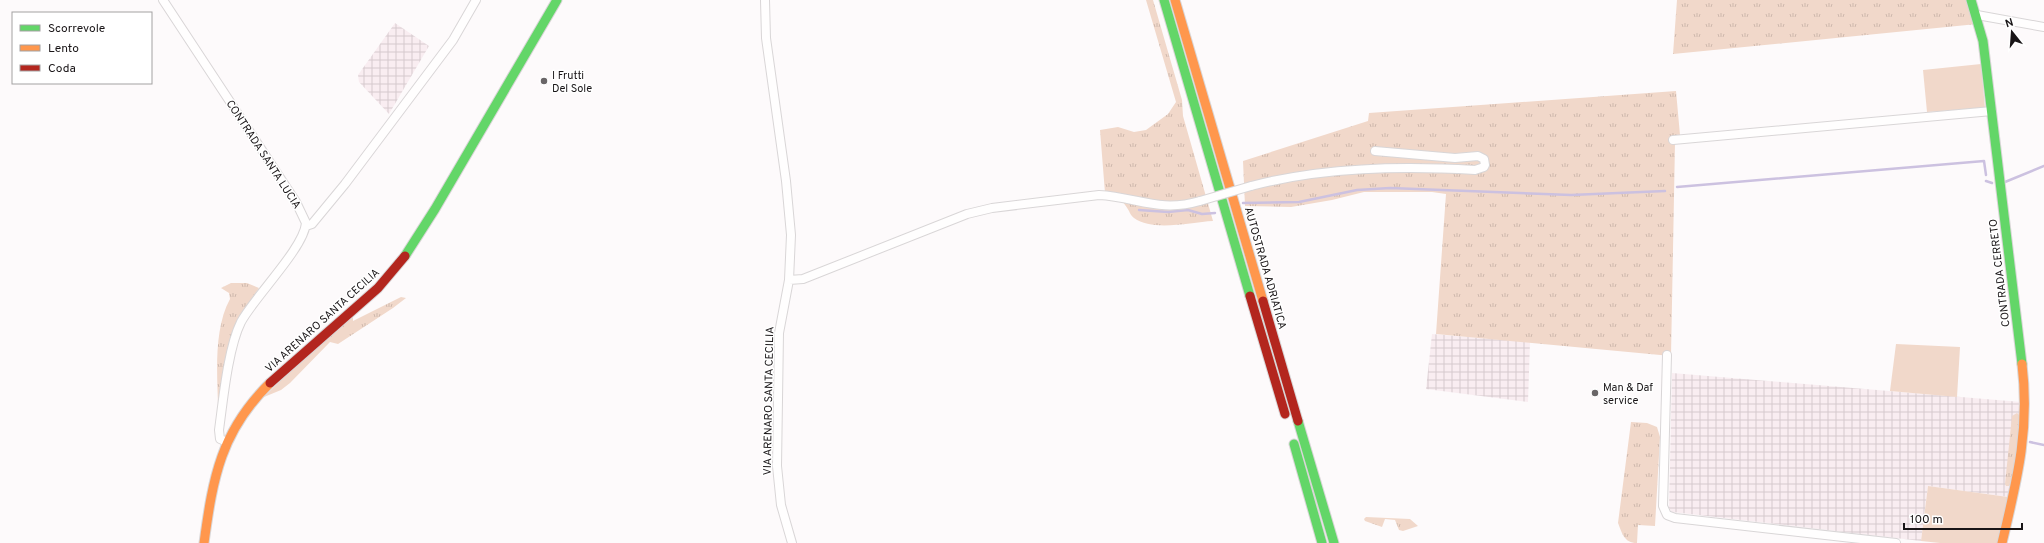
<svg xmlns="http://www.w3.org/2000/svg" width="2044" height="543" viewBox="0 0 2044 543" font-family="Overpass,sans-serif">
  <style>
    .industrial { fill: url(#industrial-grid) }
    .grass { fill: url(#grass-tufts) }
    .green { fill: #f1d8ca }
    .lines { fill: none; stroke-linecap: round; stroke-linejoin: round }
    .stream { stroke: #ccc1e0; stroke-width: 2.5 }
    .street-casing { stroke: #d9d6d7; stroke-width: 10 }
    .fast-casing { stroke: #d9d6d7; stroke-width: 11 }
    .slow-casing { stroke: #d9d6d7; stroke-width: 11 }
    .jam-casing { stroke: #d9d6d7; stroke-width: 11 }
    .street { stroke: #fffefe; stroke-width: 8 }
    .fast { stroke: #63d668; stroke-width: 9 }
    .slow { stroke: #ff974d; stroke-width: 9 }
    .jam { stroke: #b3261e; stroke-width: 9 }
    .street-bridge-casing { stroke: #d9d6d7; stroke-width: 10; stroke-linecap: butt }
    .street-bridge { stroke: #fffefe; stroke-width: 8 }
    .poi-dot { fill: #696567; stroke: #fff; stroke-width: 1.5 }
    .labels { text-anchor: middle; stroke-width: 3; stroke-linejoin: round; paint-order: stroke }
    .poi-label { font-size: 11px; fill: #191517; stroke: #fff; text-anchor: start }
    .street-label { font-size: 11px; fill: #191517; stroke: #fff }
  </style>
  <defs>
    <pattern id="industrial-grid" width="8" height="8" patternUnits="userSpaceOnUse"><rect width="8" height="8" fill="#f9edf1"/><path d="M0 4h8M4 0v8" fill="none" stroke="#d5cace"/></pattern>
    <pattern id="grass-tufts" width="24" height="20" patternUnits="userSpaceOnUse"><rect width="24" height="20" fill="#f1d8ca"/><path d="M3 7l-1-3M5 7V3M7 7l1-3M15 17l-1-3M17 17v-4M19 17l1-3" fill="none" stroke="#ceb8ad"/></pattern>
  </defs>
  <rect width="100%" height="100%" fill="#fdfafb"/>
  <!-- industrial -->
  <path class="industrial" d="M395 23 429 46 389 114 359 82 358 75Z
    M1432 334 1530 342 1528 402 1426 389Z
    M1672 373 2021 402 2022 418 2008 497 1928 486 1921 541 1672 512 1669 508Z"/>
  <!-- grass -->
  <path class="grass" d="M1146 0H1153L1182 100 1183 116 1213 221C1191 222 1153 232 1134 218 1131 216 1130 213 1129 211 1123 200 1117 196 1105 193L1100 130 1118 127 1134 132 1146 130 1168 114 1176 102Z
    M1677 0H1967L1977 24 1673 54Z
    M1676 91 1680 135 1675 143 1671 356 1436 334 1446 194 1432 192H1364L1332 200 1291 207 1245 206 1243 161 1368 121 1369 113Z
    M231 283H247L259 288 243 312 225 369 218 404C217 372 214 328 230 299L229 293 221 288Z
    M401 297 406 298 393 308 338 344 330 342 290 383 281 390 264 397 294 367 353 317V321Z
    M2017 413 2021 417 2019 443 2011 481 2009 486H2006L2005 484 2012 416Z
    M1631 422 1647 423 1657 427 1660 437 1655 526 1638 525 1637 543C1624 543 1622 533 1618 523Z
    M1366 517 1410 519 1418 526 1403 531 1399 530 1395 520 1385 519 1382 527 1365 521 1364 519Z"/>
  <!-- green -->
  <path class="green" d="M1981 64 1985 108 1927 112 1923 70Z
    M1896 344 1960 347 1957 397 1890 391Z
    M1928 486 2008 497 1998 543H1940L1921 541Z"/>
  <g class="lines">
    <!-- stream -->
    <path class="stream" d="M1986 181 1992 183
      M2005 182 2044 166
      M1677 187 1984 161 1986 175
      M1243 203 1299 202 1357 190 1390 188 1571 195 1665 191
      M1139 210 1168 212 1188 210 1202 214 1215 213
      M2030 442 2044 445"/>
    <!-- street casing -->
    <g class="street-casing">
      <path id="street" d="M163 0 296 202 306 223C304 248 255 296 241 322 228 348 223 401 219 430L220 439 227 442
        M765 0 766 38 786 181 791 235 789 280 779 333 777 466 781 505 792 543
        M1977 15 2044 27
        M1673 140 1992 111
        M1251 186C1323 167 1401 166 1475 170L1484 167 1485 165 1484 159 1478 156 1455 158 1375 151
        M306 226 312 224 345 184 453 40 476 0
        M789 280 803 279 967 214 992 208 1099 195C1137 197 1159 213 1200 201
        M1667 355 1663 506 1667 515 1675 518 1896 543"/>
    </g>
    <!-- fast casing -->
    <g class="fast-casing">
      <path id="fast" d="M1164 0 1250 296
        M1971 0 1983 41 2022 364
        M405 256 435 209 557 0
        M1298 421 1334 543
        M1294 444 1322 543"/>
    </g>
    <!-- slow casing -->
    <g class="slow-casing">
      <path id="slow" d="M1175 0 1263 301
        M204 543C213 477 221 431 270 383
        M2002 543C2017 480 2030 430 2022 364"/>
    </g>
    <!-- jam casing -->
    <g class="jam-casing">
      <path id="jam" d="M1250 296 1285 414
        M1263 301 1298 421
        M270 383 378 288 405 256"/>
    </g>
    <!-- street -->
    <use href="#street" class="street"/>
    <!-- fast -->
    <use href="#fast" class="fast"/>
    <!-- slow -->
    <use href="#slow" class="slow"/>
    <!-- jam -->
    <use href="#jam" class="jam"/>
    <!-- street-bridge casing -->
    <g class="street-bridge-casing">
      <path id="street-bridge" d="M1200 201 1251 186"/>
    </g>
    <!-- street-bridge -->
    <use href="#street-bridge" class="street-bridge"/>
  </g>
  <!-- markers -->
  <g class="poi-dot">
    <circle cx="544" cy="81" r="4"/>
    <circle cx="1595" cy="393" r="4"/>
  </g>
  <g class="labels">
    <!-- poi labels -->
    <g class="poi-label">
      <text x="552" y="79">I Frutti<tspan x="552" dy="13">Del Sole</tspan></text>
      <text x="1603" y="391">Man &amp; Daf<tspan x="1603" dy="13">service</tspan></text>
    </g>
    <!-- street labels -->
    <g class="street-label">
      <text transform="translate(264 154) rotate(57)" y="4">CONTRADA SANTA LUCIA</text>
      <text transform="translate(1266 268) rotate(74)" y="4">AUTOSTRADA ADRIATICA</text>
      <text transform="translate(1999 273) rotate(-97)" y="4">CONTRADA CERRETO</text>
      <text transform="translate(322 320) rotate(-42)" y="4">VIA ARENARO SANTA CECILIA</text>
      <text transform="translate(768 401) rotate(-89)" y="4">VIA ARENARO SANTA CECILIA</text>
    </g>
  </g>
  <!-- legend -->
  <rect x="12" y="12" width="140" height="72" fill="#ffffff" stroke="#a3a1a2"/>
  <rect x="20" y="25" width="20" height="6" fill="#63d668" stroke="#a3a1a2"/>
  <text x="48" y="32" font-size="12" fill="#191517">Scorrevole</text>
  <rect x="20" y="45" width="20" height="6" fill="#ff974d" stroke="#a3a1a2"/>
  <text x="48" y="52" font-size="12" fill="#191517">Lento</text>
  <rect x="20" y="65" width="20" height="6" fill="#b3261e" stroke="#a3a1a2"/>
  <text x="48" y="72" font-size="12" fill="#191517">Coda</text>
  <!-- north arrow -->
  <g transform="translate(2012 32) rotate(343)" stroke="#ffffff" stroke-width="3" paint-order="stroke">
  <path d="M0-3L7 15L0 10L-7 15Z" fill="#191517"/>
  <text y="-6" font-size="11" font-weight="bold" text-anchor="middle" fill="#191517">N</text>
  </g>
  <!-- scale -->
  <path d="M1904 523v6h118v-6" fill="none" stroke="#191517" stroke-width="2"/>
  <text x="1910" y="523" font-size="12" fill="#191517" stroke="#ffffff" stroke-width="3" paint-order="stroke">100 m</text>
</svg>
